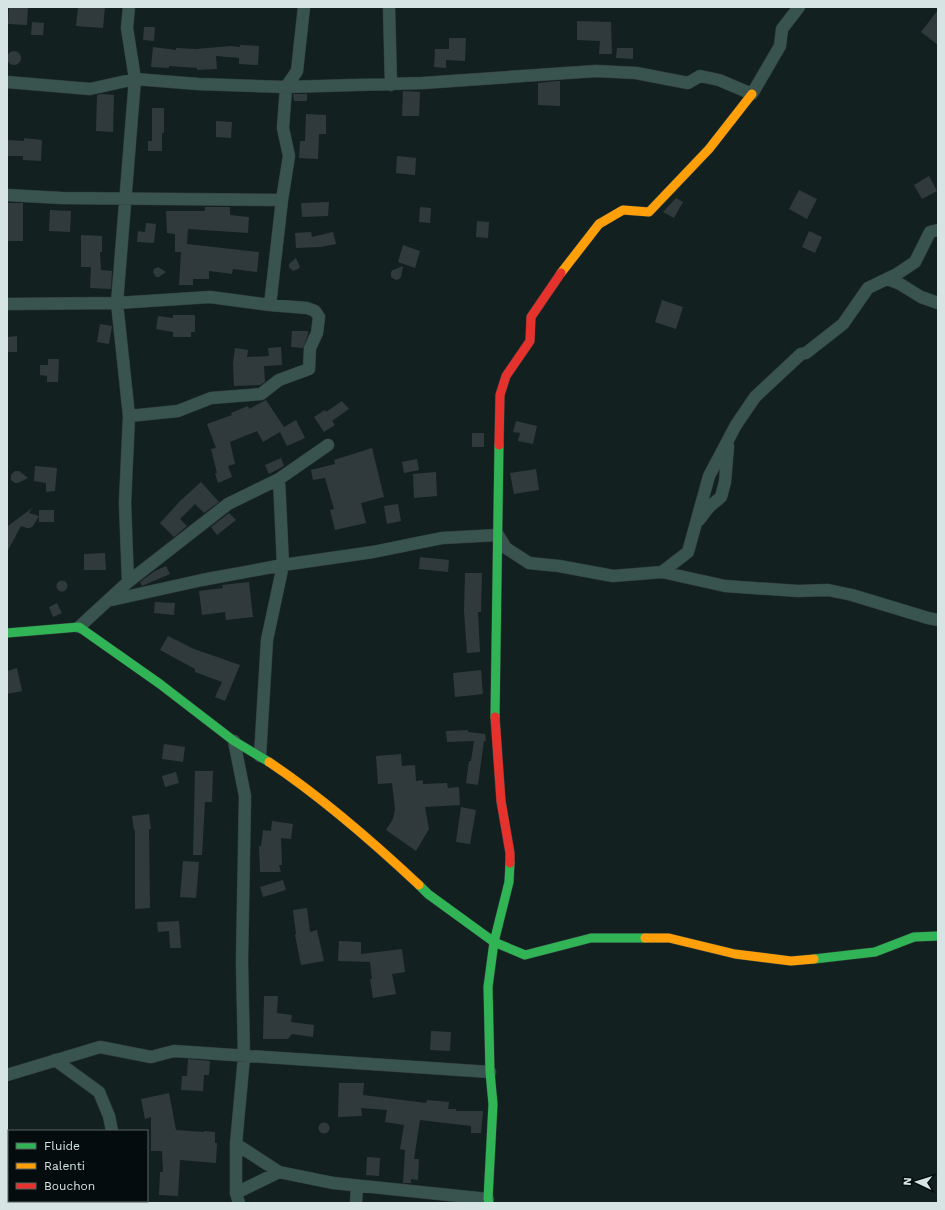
<svg xmlns="http://www.w3.org/2000/svg" width="945" height="1210" viewBox="0 0 945 1210" font-family="'Work Sans',sans-serif">
  <style>
    .building { fill: #303a3c }
    .lines { fill: none; stroke-linecap: round; stroke-linejoin: round }
    .street-casing { stroke: #2f3b3b; stroke-width: 13 }
    .fast-casing { stroke: #2f3b3b; stroke-width: 10 }
    .slow-casing { stroke: #2f3b3b; stroke-width: 10 }
    .jam-casing { stroke: #2f3b3b; stroke-width: 10 }
    .street { stroke: #39534f; stroke-width: 12 }
    .fast { stroke: #30b455; stroke-width: 9 }
    .slow { stroke: #ff9f0a; stroke-width: 9 }
    .jam { stroke: #e5322d; stroke-width: 9 }
  </style>
  <rect width="100%" height="100%" fill="#132020"/>
  <!-- building -->
  <path class="building" d="M9 7H28L27 25 8 24Z
    M78 7H105L103 28 76 26Z
    M938 10V45L921 32Z
    M577 21 611 22 612 54H599L600 41 577 40Z
    M32 22 44 23 43 35H31Z
    M144 27H155L154 41 143 40Z
    M449 38H466L465 61 446 60V68L434 67 435 49H449Z
    M240 45 259 46 258 65 239 64V58L216 56 217 69 197 70V68L169 66V68L151 67 153 47 176 50V48L196 49 231 46 240 47Z
    M617 48H633V59L616 58Z
    M7 58a7 7 0 1 1 14 0a7 7 0 1 1-14 0Z
    M556 81H560V106L538 105V83Z
    M403 91 420 92 419 116H402Z
    M101 94 114 95 113 132 96 131 97 95Z
    M293 94H307V101H294Z
    M152 108H164V133H162V151H148V141H152Z
    M306 114 326 115V134H319L318 159 299 158 300 141H305Z
    M216 121 232 122 231 138 216 137Z
    M24 138 42 140 41 161 23 160V156H8V140L24 141Z
    M397 156 416 158 415 175 396 173Z
    M929 176 937 191 922 199 914 185Z
    M799 190 817 199 807 219 789 209Z
    M676 198 683 202 674 218 663 212Z
    M329 202 328 216 302 217 301 203Z
    M7 203H23V241H7Z
    M205 207H230V215L249 217 248 233 188 229 187 244 259 252 257 272 233 269 232 274 209 271V279H193V285H179L181 252H175V234L167 233 166 211H205Z
    M420 207 431 208 430 223 419 222Z
    M50 210 71 211 70 232 49 231Z
    M477 221 489 222 488 238 476 237Z
    M146 223 156 224 154 243 137 242 138 231 145 232Z
    M809 231 822 237 815 253 802 247Z
    M311 232 312 237 333 232 336 244 320 247 296 248 295 233Z
    M81 235 102 236V252H100L101 270 112 271 111 289 90 288 91 267H81Z
    M403 245 420 251 415 268 398 262Z
    M296 258 300 267 298 269 293 271 289 267V264Z
    M403 266 401 277 399 279 396 280 391 277V272L393 270Z
    M158 267 166 272 159 277H156L153 272 154 269Z
    M662 300 683 307 676 329 655 322Z
    M173 315H195V332H191V337H173V332L156 329 158 316 173 318Z
    M100 324 112 326 109 344 97 342Z
    M292 331H308V334L303 348 291 347Z
    M17 336V352H7V337Z
    M281 347 282 365 264 366 265 382 260 385 234 386 233 363 235 348 248 350 247 357 269 356 268 348Z
    M48 359H59L58 382H47V376L40 375V365H48Z
    M266 400 284 427 296 420 305 438 287 446 280 432 263 442 257 431 230 442 235 464 228 466 232 477 218 483 215 473H217L211 449 216 448 207 424 232 415 231 413 248 406 249 409Z
    M342 401 349 409 332 421 335 425 324 432 314 417 325 410 326 412Z
    M516 421 537 426 533 444 518 441 520 433 513 432Z
    M472 433H484V447H472Z
    M372 448 384 497 361 503 366 523 335 530 330 510 334 509 325 478 313 480 311 470 335 464 334 460Z
    M281 458 284 466 269 474 265 465Z
    M417 459 419 470 404 473 402 462Z
    M35 466 57 468 55 491 46 492V483L34 481Z
    M536 469 539 490 514 494 510 473Z
    M15 471H19L28 478 18 483H15L11 480V475Z
    M436 472 437 496 414 498 413 474Z
    M201 482 219 502 204 513 195 504 180 519 187 526 174 537 160 523 180 501Z
    M398 504 401 521 387 524 384 506Z
    M32 508 29 513 39 516 33 526 30 528H27L21 526 7 552 8 526Z
    M39 510H54V522H39Z
    M229 513 236 520 217 535 211 527Z
    M105 553 106 570H84V554Z
    M420 557 449 560 448 572 419 569Z
    M166 566 170 574 142 586 140 582 155 571Z
    M465 573H482L481 612H478L480 652 467 653 464 611Z
    M56.5 586a5.5 5.5 0 1 1 11 0a5.5 5.5 0 1 1-11 0Z
    M249 582 253 617 226 620 225 612 202 615 199 591 223 588 222 585Z
    M155 602 175 603 174 615 154 613Z
    M57 603 62 613 53 617 49 607Z
    M168 636 194 649 240 665 225 701 215 697 222 682 195 672V669L160 650Z
    M17 668 22 691 7 694V671Z
    M481 670 483 694 455 697 453 673Z
    M468 730V732L485 734 486 741H484L478 785 466 783 469 761H471L474 741 447 742 446 731Z
    M164 744 185 747 183 762 162 759Z
    M401 754 402 766 415 765 416 781 423 780V784L447 783 448 788 459 787 460 805 425 807 429 829 416 851 386 830 393 819 395 809 392 783 378 784 376 756Z
    M195 771H213L212 802H205L202 855H193Z
    M176 772 179 783 165 787 162 776Z
    M461 807 476 810 470 844 456 842Z
    M149 814 151 829H149L150 908 135 909V830H134L132 816Z
    M272 821 293 824 291 839 281 838 282 865H279L281 872H260L259 846H261L263 830 271 831Z
    M183 861 199 862 196 898 180 897Z
    M283 880 286 890 263 897 260 887Z
    M307 908 310 932 317 930 324 961 301 965 295 935 296 934 293 910Z
    M179 921 181 948H170L169 931 158 932 157 922Z
    M339 941 361 942V954L402 949 405 972 392 974 396 994 373 998 370 979H372L370 962 338 961Z
    M264 996H278L277 1013 292 1015 291 1022 314 1025 313 1037 292 1034 288 1039H263Z
    M431 1031 451 1032 450 1051 430 1050Z
    M188 1059 210 1061 209 1075H204L203 1091 181 1090 182 1076H187Z
    M339 1083H364L363 1095 426 1103 427 1100 449 1102 448 1109H456V1111H483L481 1133H471V1126L420 1120 414 1159H419L418 1180 411 1179V1183H403L405 1150 400 1149 404 1125 385 1122 387 1110 361 1108 362 1116 338 1117Z
    M169 1093 176 1130 204 1132V1131L215 1132V1143H217L216 1163 180 1160 178 1196 159 1195 160 1172H163L162 1151H151V1117L145 1119 141 1099Z
    M318.5 1128a5.5 5.5 0 1 1 11 0a5.5 5.5 0 1 1-11 0Z
    M367 1157 380 1158 379 1176 366 1175Z"/>
  <g class="lines">
    <!-- street casing -->
    <g class="street-casing">
      <path id="street" d="M389 7 391 85
        M7 82 90 89 135 79 198 84 286 87 423 83 596 71 636 73 688 83 700 76 719 80 752 94 780 46 782 29 799 7
        M7 195 62 198 282 200
        M887 279 900 284 921 297 938 303
        M7 304 117 303 210 297 270 305 307 308 315 311 319 317 317 333 310 348 309 369 279 380 261 394 211 398 178 411 129 416
        M270 305 282 200 289 156 283 128 286 87 297 71 304 7
        M699 520 709 507 721 497 725 482 728 446
        M662 572 725 586 798 591 828 590 852 595 928 618 938 620
        M128 582 228 504 279 479 328 445
        M107 601 202 580 283 565 373 552 442 538 498 535 506 548 529 563 559 566 613 576 662 572 688 552 709 476 736 425 755 397 801 354 806 353 843 324 868 288 897 274 915 262 930 232 938 230
        M79 627 128 582 125 503 129 416 117 303 135 79 127 28 129 7
        M234 741 245 796 242 962 244 1057 236 1144V1193L239 1203
        M260 756 267 640 283 565 279 479
        M55 1060 99 1092 109 1116 112 1131
        M7 1075 100 1047 151 1057 174 1051 490 1072
        M236 1144 279 1172 333 1183 488 1199
        M236 1193 279 1172
        M122 1201 123 1203
        M356 1203 357 1186"/>
    </g>
    <!-- fast casing -->
    <g class="fast-casing">
      <path id="fast" d="M7 633 79 627 160 684 234 741 269 762
        M495 717 499 445
        M419 885 428 894 494 942 525 955 591 938H645
        M814 959 875 952 914 937 938 936
        M489 1203 488 1199 493 1104 490 1072 488 987 494 942 509 882 510 863"/>
    </g>
    <!-- slow casing -->
    <g class="slow-casing">
      <path id="slow" d="M561 273 599 224 623 210 649 212 709 149 752 94
        M269 762C323 798 372 841 419 885
        M645 938H669L735 954 791 961 814 959"/>
    </g>
    <!-- jam casing -->
    <g class="jam-casing">
      <path id="jam" d="M499 445 500 395 506 376 530 341 531 317 561 273
        M495 717 501 801 510 853V863"/>
    </g>
    <!-- street -->
    <use href="#street" class="street"/>
    <!-- fast -->
    <use href="#fast" class="fast"/>
    <!-- slow -->
    <use href="#slow" class="slow"/>
    <!-- jam -->
    <use href="#jam" class="jam"/>
  </g>
  <!-- border -->
  <rect width="945" height="1210" fill="none" stroke="#d6e4e4" stroke-width="16"/>
  <!-- legend -->
  <rect x="8" y="1130" width="140" height="72" fill="#040c0d" stroke="#586263"/>
  <rect x="16" y="1143" width="20" height="6" fill="#30b455" stroke="#586263"/>
  <text x="44" y="1150" font-size="12" fill="#d6e4e4">Fluide</text>
  <rect x="16" y="1163" width="20" height="6" fill="#ff9f0a" stroke="#586263"/>
  <text x="44" y="1170" font-size="12" fill="#d6e4e4">Ralenti</text>
  <rect x="16" y="1183" width="20" height="6" fill="#e5322d" stroke="#586263"/>
  <text x="44" y="1190" font-size="12" fill="#d6e4e4">Bouchon</text>
  <!-- north arrow -->
  <g transform="translate(917 1182) rotate(274)" stroke="#040c0d" stroke-width="3" paint-order="stroke">
  <path d="M0-3L7 15L0 10L-7 15Z" fill="#d6e4e4"/>
  <text y="-6" font-size="11" font-weight="bold" text-anchor="middle" fill="#d6e4e4">N</text>
  </g>
</svg>
